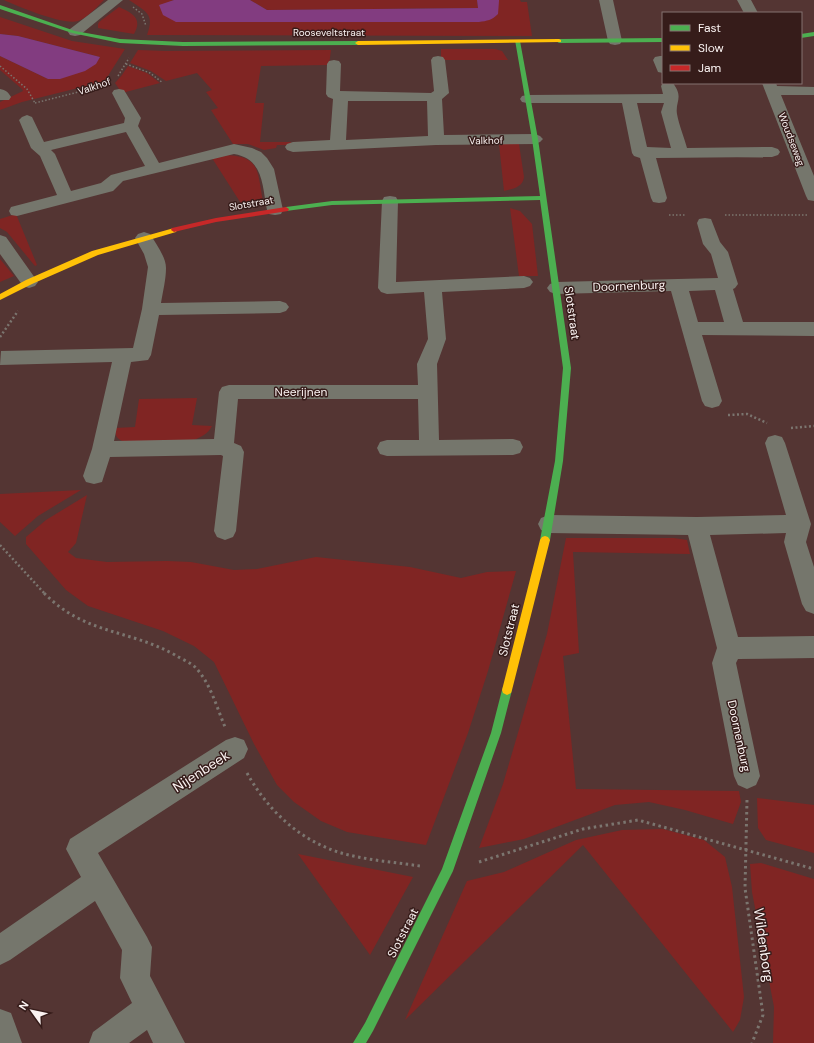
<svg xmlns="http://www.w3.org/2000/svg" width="814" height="1043" viewBox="0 0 814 1043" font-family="'DM Sans',sans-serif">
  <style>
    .green { fill: #802523 }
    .water { fill: #823c80 }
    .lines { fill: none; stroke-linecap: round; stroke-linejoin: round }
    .path-far2 { stroke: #7b756f; stroke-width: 1.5; stroke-dasharray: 1.5 2; stroke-linecap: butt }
    .path-far1 { stroke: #7b756f; stroke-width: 2.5; stroke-dasharray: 2 2.5; stroke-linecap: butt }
    .path { stroke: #7b756f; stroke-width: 3; stroke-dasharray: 2.5 3.5; stroke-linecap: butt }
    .street { fill: #75766c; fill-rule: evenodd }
    .fast { fill: #4caf50; fill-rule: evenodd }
    .slow { fill: #ffc107; fill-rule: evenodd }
    .jam { fill: #c62828; fill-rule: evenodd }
    .labels { text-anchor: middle; stroke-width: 3; stroke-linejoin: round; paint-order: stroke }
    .far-street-label { font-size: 10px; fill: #faf2f1; stroke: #361c1a }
    .street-label { font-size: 12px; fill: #faf2f1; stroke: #361c1a }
    .near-street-label { font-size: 14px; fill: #faf2f1; stroke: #361c1a }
  </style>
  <rect width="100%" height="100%" fill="#543533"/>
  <!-- green -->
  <path class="green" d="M4 0H104C97 7 87 18 78 21 65 26 17 6 4 0Z
    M129 0H174L159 6 479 22 499 0H520L521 2H527L532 36 147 35C155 13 146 12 129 0Z
    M250 0H477L478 8 267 10Z
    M119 7C132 13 143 18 134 34L98 28V24L99 22Z
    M0 17 72 41 125 49 106 79 102 82 22 102 0 110V102L23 91 22 89 0 70V56L48 79H60L100 57 18 36 0 34Z
    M441 49H495L502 51 508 60H441Z
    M138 50 165 51 331 50 329 65 261 66 255 103H264L260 142H291V145H277L276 148 264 150 248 144H233L211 110 218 108 206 92 212 90 197 73 166 81 151 71 130 63Z
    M128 66 147 73 160 83 122 93 115 83 122 75Z
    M499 144H519L524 177C523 187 513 189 504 191Z
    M225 155C261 156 257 171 263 201L242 205 212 158Z
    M510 208 520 211 532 224 538 276H519Z
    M16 214 37 265 35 266 7 232 0 228V219Z
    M0 259 14 276 0 282Z
    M197 398 192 425 212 426C208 434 201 437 192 441H122C116 438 115 434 115 428L135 427 139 399Z
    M81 490 38 516 15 536 0 522V494Z
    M87 495 76 543 68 552 76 558 107 562 167 561 191 562 234 570 257 569 316 557 410 567 461 578 487 572 516 571 488 671 468 733 426 845 347 832 321 821 294 802 277 785 254 744 214 662 194 646 163 631 88 606 66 590 26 544V537L46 520Z
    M566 538H674L687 540 690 554 573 552 579 653 563 656 576 789 739 791 741 802 733 824 685 810 649 802 615 805 524 839 479 848 503 784 547 634Z
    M757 798 814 805V853L766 840 758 828Z
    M663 829 704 840 725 857 732 887 744 997 740 1020 733 1032 583 845 405 1020 467 881 504 872 576 840 622 830Z
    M298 854 413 877 370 955Z
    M761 863 814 879V1043H773L774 1007 752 892 750 864Z"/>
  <!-- water -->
  <path class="water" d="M174 0H250L267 10 478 8 477 0H499V1L498 14C492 20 487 21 479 22H176L163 15 159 5Z
    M0 34 18 36 100 57 96 64 85 71 60 79H48L0 56Z"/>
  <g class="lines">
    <!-- path-far2 -->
    <path class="path-far2" d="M133 7 142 14 146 26
      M126 64 150 73 163 83
      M0 66 27 89 35 103
      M118 76 129 58
      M35 103 102 86
      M669 215H686
      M725 215H808"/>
    <!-- path-far1 -->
    <path class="path-far1" d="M0 337 18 311
      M728 415 747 414 767 423
      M791 428 814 426
      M0 545 45 594"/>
    <!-- path -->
    <path class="path" d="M44 593C85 635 129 629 175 655 181 659 190 662 195 667 210 682 217 708 225 727
      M247 773C267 809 298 839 338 852 364 860 393 862 420 866
      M747 800 745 888 763 1015 752 1043
      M479 862 583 829 638 820 814 869"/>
    <!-- street -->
    <path class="street" d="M108 0H123L80 35 75 36 70 35 68 32 70 29Z
      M599 0H613L622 41 620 44 615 45 610 44 608 41Z
      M737 0H751L758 13H744Z
      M438 56 443 57 445 60 449 93 442 99 444 135 535 134 540 136 543 139 540 142 535 144 436 145 293 152 287 150 285 147 287 144 293 142 330 140 333 99 328 97 326 94 327 64 329 61 334 60 339 61 341 64 340 91 431 93 434 91 431 60 433 57ZM348 101H427L428 136 346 140Z
      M660 56H663V73L658 72 653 60 655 57Z
      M663 83H673C684 98 675 101 677 114 679 125 684 137 687 148L772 147 778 149 780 152 778 155 772 157 656 158 667 198 665 202 659 203 653 202 651 198 640 158 634 156 632 153 622 103H527L522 102 520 99 522 96 527 95 663 94 661 86ZM637 103H664L661 112 671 148 647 147Z
      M762 83H776L777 86 814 87V95H781L814 176V201L808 200 806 196Z
      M0 89C6 90 8 92 11 97L9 100H0Z
      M119 89 124 90 141 118 138 126 159 163 234 144 252 148 261 152 267 158 274 169 283 210 281 214 275 215 269 214 267 210C262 186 264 159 234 154L123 181 113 191 17 216 11 215 9 211 11 207 57 195 40 156 31 148 19 120 22 117 27 115 32 117 44 142 124 123 125 118 112 93 114 90ZM126 132 145 166 111 175 101 183 71 191 55 154 51 150Z
      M390 196 396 197 398 201 396 282 524 276 530 278 533 282 530 286 524 288 442 292 446 339 437 364 439 440 513 439 520 441 523 447 520 453 513 455 387 456 380 454 377 448 380 442 387 440H419L418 399H238L234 443 241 446 244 452 236 531 233 537 225 540 217 537 214 531 223 456 221 455 110 457 102 482 94 484 86 482 83 476 92 449 112 362 0 365 1 351 133 348 142 309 148 267 144 254 135 238 138 234 144 232 150 234C156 244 166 257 166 268 166 279 163 291 161 303L280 301 286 303 289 307 286 311 280 313 159 315 151 355 148 360 131 362 114 441 214 439 219 392 222 387 229 385H418L417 364 428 339 424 292 387 294 381 292 378 288 382 201 384 197Z
      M705 218 711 219 720 242 728 252 738 284 735 288 733 289 743 322H814V336L702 335 722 401 719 406 712 408 705 406 702 401 671 291 556 294 550 292 547 288 550 284 556 282 718 278 711 254 703 244 697 223 699 219ZM715 290 724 322H698L689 291Z
      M0 235 6 237 35 278 38 282 35 286 29 288 23 286 0 254Z
      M775 435 782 437 785 443 811 524 806 542 814 567V614L806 611 802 604 784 542 786 533 710 535 738 637 814 636V658L738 659 736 663 760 776 756 785 747 789 738 785 734 776 712 663 717 648 688 535 549 533 541 530 538 524 541 518 549 515 697 517 786 515 765 443 768 437Z
      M235 737 244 740 248 749 244 758 98 853 147 937 152 947 150 976 185 1043H153L147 1030 129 1043H89L93 1032 132 1003 120 978 122 950 95 901 10 960 0 965V933L81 877 66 849 70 839 226 740Z
      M0 1009 11 1013 22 1043H0Z"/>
    <!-- fast -->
    <path class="fast" d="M0 5 75 31 120 39 183 42 358 41 361 43 358 45 183 46 120 43 72 33 0 9Z
      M814 32V36L801 38V34Z
      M663 38V42L559 43 556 41 559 39Z
      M515 40 520 41 538 139 571 368 563 461 550 540 548 543H542L540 540 555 461 563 368 540 200 332 205 286 211 283 209 286 207 332 201 540 196 532 139Z
      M507 685 511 687 512 690 501 733 453 871 373 1031 366 1043H353L365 1023 442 869 491 733 502 690 503 687Z"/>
    <!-- slow -->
    <path class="slow" d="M559 39 561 40V42L358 45 355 43 358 41Z
      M174 228 177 230 176 232 98 255 32 284 0 300V294L26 280 92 251Z
      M545 536 548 537 550 540 512 690 511 693 507 695 503 693 502 690 540 540 542 537Z"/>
    <!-- jam -->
    <path class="jam" d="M286 207 289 209 288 211 216 222 174 232 171 230 172 228 216 218Z"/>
  </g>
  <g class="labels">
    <!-- far-street labels -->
    <g class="far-street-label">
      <text x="329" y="36">Rooseveltstraat</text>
      <text transform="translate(94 86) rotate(-19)" y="4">Valkhof</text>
      <text transform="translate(792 139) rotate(69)" y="4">Woudseweg</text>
      <text transform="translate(486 140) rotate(-1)" y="4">Valkhof</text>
      <text transform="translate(251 203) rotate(-10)" y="4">Slotstraat</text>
    </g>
    <!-- street labels -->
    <g class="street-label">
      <text transform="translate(629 286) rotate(-2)" y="4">Doornenburg</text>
      <text transform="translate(572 313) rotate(82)" y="4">Slotstraat</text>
      <text x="301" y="396">Neerijnen</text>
      <text transform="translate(509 630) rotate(-76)" y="4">Slotstraat</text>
      <text transform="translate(739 736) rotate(78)" y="4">Doornenburg</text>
      <text transform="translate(403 933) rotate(-63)" y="4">Slotstraat</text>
    </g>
    <!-- near-street labels -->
    <g class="near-street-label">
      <text transform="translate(201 771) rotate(-33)" y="5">Nijenbeek</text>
      <text transform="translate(764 945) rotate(82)" y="5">Wildenborg</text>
    </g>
  </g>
  <!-- legend -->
  <rect x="662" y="12" width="140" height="72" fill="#361c1a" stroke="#847270"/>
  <rect x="670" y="25" width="20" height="6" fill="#4caf50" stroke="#847270"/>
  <text x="698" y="32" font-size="12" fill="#faf2f1">Fast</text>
  <rect x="670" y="45" width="20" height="6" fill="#ffc107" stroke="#847270"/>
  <text x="698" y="52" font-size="12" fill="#faf2f1">Slow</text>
  <rect x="670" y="65" width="20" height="6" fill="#c62828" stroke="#847270"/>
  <text x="698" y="72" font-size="12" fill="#faf2f1">Jam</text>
  <!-- north arrow -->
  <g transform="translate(32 1011) rotate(303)" stroke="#361c1a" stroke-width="3" paint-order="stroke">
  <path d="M0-3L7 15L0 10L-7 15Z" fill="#faf2f1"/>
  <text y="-6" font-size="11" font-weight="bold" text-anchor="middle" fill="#faf2f1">N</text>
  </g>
</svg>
